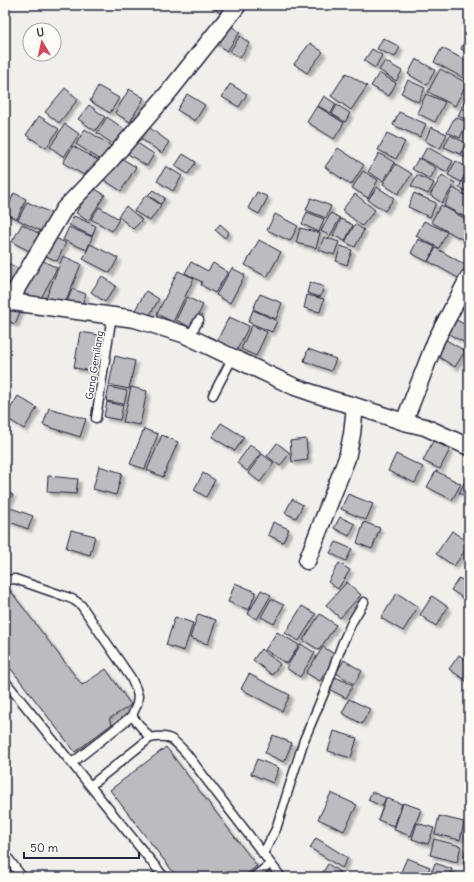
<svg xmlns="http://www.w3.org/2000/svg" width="474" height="882" viewBox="0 0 474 882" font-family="Delius,sans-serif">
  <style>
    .building { fill: #bcbcc0; stroke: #22223b; filter: url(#shadow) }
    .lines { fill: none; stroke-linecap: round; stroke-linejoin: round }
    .service-casing { stroke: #22223b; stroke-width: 11 }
    .minor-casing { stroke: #22223b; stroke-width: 19 }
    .service { stroke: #fdfcf7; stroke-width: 8 }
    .minor { stroke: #fdfcf7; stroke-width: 16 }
    .labels { text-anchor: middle; stroke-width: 3; stroke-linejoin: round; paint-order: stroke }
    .street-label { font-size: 10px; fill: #22223b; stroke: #fdfcf7 }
  </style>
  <defs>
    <filter id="shadow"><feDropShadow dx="3.5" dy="3.5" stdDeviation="1" flood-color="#0004"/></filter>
  </defs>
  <rect width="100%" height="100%" fill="#f0efec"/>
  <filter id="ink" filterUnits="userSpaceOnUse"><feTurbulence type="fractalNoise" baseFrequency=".025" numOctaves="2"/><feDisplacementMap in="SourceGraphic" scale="8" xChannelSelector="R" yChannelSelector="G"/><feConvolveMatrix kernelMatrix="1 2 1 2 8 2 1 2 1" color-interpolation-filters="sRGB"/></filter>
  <g filter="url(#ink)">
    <!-- building -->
    <path class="building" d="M219 5H232L226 16 215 10Z
      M226 23 240 32 227 51 213 41Z
      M240 36 249 43 240 58 230 51Z
      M467 36 469 37V53L461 49Z
      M383 38 400 47 395 57 377 49Z
      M310 43 323 52 307 73 294 64Z
      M442 48 469 62V81L434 62Z
      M372 49 382 55 375 68 364 61Z
      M416 59 435 70 427 85 408 74Z
      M385 61 402 71 396 81 379 70Z
      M440 69 467 83 455 106 428 92Z
      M346 73 367 86 351 110 331 96Z
      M379 73 396 83 389 96 371 86Z
      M408 80 425 88 418 102 401 93Z
      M230 84 247 94 239 107 222 97Z
      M98 86 119 98 110 113 90 101Z
      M65 88 78 99 59 123 45 112Z
      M129 89 144 98 130 122 115 113Z
      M187 94 205 105 195 121 177 110Z
      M426 94 445 102 435 122 417 113Z
      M324 96 336 104 331 113 318 106Z
      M465 100 469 101V121L458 116Z
      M89 105 105 117 95 131 78 119Z
      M337 105 350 113 345 122 332 114Z
      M317 106 344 123 334 139 307 122Z
      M399 112 426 124 420 137 393 125Z
      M39 116 59 129 46 148 26 135Z
      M107 117 127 131 116 146 97 133Z
      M455 117 467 122 460 138 447 132Z
      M65 124 79 134 64 157 50 147Z
      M147 126 169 142 162 153 138 137Z
      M431 127 447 134 440 149 425 141Z
      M85 129 116 149 107 164 76 144Z
      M387 133 405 142 396 159 378 150Z
      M450 135 466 143 460 154 444 147Z
      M469 141V160L461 155Z
      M136 142 154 154 147 166 128 154Z
      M73 146 99 161 89 178 63 163Z
      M427 147 453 161 447 172 421 158Z
      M338 148 364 165 351 185 325 167Z
      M379 153 395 163 383 181 368 172Z
      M183 154 196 162 188 174 175 166Z
      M116 155 136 167 121 191 101 178Z
      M419 158 436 168 430 179 412 169Z
      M456 161 468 168 461 182 448 175Z
      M396 164 412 174 398 194 383 184Z
      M166 166 182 176 173 191 157 181Z
      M363 171 378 180 368 198 352 188Z
      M469 171V193L459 187Z
      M417 175 434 183 428 194 411 186Z
      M442 175 455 183 442 203 430 195Z
      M92 187 105 195 88 221 76 213Z
      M377 187 394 198 385 211 368 200Z
      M453 188 469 197V219L444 206Z
      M153 190 165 198 161 204 148 195Z
      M257 192 268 197 259 214 248 208Z
      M14 193 26 199 17 219 5 214Z
      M414 193 436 203 430 217 408 207Z
      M355 194 375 210 362 226 342 210Z
      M146 195 161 205 150 221 134 211Z
      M311 198 331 206 326 218 306 210Z
      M27 202 56 215 47 234 18 220Z
      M441 205 469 221V243L431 222Z
      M126 206 142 220 133 229 118 216Z
      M99 207 119 219 112 231 91 219Z
      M307 212 324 219 319 232 302 224Z
      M331 213 340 218 330 236 321 231Z
      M275 214 298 226 290 241 267 230Z
      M74 216 96 226 92 236 69 225Z
      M341 219 353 225 345 241 333 235Z
      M424 221 447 232 439 248 416 236Z
      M22 224 45 237 35 254 12 242Z
      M220 224 229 232 225 238 215 230Z
      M355 224 364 230 355 247 345 242Z
      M69 227 92 237 87 250 63 240Z
      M300 228 320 233 316 248 296 243Z
      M51 236 66 243 57 261 42 254Z
      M324 237 339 242 334 255 319 250Z
      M418 239 435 247 428 262 411 253Z
      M259 240 281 252 267 277 245 265Z
      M90 244 118 258 110 273 83 259Z
      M341 246 352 250 347 265 336 261Z
      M436 248 467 266 460 279 428 261Z
      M63 256 81 264 64 306 46 298Z
      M36 257 57 268 39 302 18 290Z
      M5 262 24 271 11 298 5 295Z
      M191 262 208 271 213 263 228 272 215 293 201 285 202 282 185 273Z
      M232 268 245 275 230 303 216 295Z
      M178 271 194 278 173 322 157 314Z
      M102 276 116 286 105 302 91 292Z
      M310 282 324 287 320 297 307 293Z
      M72 289 86 294 81 307 67 302Z
      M146 291 159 299 148 318 135 310Z
      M260 294 282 303 276 319 253 309Z
      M307 295 324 299 320 312 304 308Z
      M187 297 203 305 192 328 176 320Z
      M5 304 22 307 15 324 5 320Z
      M253 310 277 321 272 332 248 322Z
      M229 317 249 326 236 352 216 343Z
      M455 319 469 327V345L447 333Z
      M252 325 267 332 256 356 241 349Z
      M80 332 106 336 100 372 74 368Z
      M443 338 465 351 455 367 434 354Z
      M308 349 336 359 331 371 304 361Z
      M115 356 135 361 129 389 109 385Z
      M109 387 127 391 124 404 106 401Z
      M131 387 147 391 140 425 123 422Z
      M18 396 37 408 24 429 5 417Z
      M107 402 123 406 120 420 104 417Z
      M49 408 86 419 80 437 43 425Z
      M221 423 244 437 235 451 212 437Z
      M144 429 158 434 145 469 130 464Z
      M162 435 178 442 163 477 147 470Z
      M306 439 308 460 292 462 290 441Z
      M433 441 450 449 440 469 423 461Z
      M277 443 290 453 280 466 267 456Z
      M250 445 261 453 247 471 237 463Z
      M262 454 274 463 260 482 248 473Z
      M396 454 423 467 415 483 388 471Z
      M99 466 122 473 116 495 93 489Z
      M436 471 461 484 452 500 427 487Z
      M203 473 215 480 206 497 194 490Z
      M469 474V498L459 493Z
      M48 476 78 479 76 494 47 492Z
      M5 490 13 495 5 509Z
      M348 494 373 504 366 520 341 509Z
      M292 499 303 505 296 518 285 513Z
      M8 507 33 516 28 529 5 520Z
      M340 517 355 524 349 536 334 528Z
      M273 522 289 529 283 542 268 535Z
      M364 522 380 528 372 549 357 543Z
      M71 530 95 536 90 555 66 548Z
      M452 531 469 543V545L454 566 436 554Z
      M336 542 352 549 346 561 330 553Z
      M339 563 350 570 338 589 328 582Z
      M459 578 469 584V602L451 590Z
      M347 582 361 595 340 618 326 605Z
      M235 583 256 592 249 610 228 602Z
      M5 585H6L82 685 106 669 131 705 109 719 112 724 75 752 5 661Z
      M261 590 271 595 257 619 248 614Z
      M397 593 418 607 403 631 381 618Z
      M432 596 448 607 436 626 420 615Z
      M271 599 284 605 274 624 261 617Z
      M302 606 316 614 299 641 285 633Z
      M198 614 216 620 208 644 190 638Z
      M320 614 336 625 319 650 303 640Z
      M175 617 193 623 184 651 166 645Z
      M277 632 299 645 287 664 265 650Z
      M301 644 315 653 300 677 286 668Z
      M323 647 336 655 320 681 306 673Z
      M261 649 280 664 272 675 253 660Z
      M459 655 469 662V683L449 669Z
      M344 660 362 671 354 684 336 673Z
      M249 674 290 695 282 711 241 689Z
      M335 677 353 685 346 698 329 689Z
      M349 699 370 709 362 724 342 713Z
      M334 731 357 738 351 758 328 751Z
      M273 735 292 743 284 762 265 753Z
      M166 747 257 866 243 877H177L110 790Z
      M257 759 279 768 273 783 251 774Z
      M372 792 386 798 382 806 368 800Z
      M331 793 357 805 344 831 318 819Z
      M386 798 402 804 394 826 378 820Z
      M403 803 421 809 411 836 394 830Z
      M439 816 464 822 460 840 435 834Z
      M417 823 434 828 428 844 412 839Z
      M316 838 348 858 342 868 310 848Z
      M434 839 461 846 457 862 430 855Z
      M466 850H469V865L463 864Z
      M407 858 430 867 426 877H406L400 874Z
      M5 860 18 877H5Z
      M435 863 452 869 449 877H430Z
      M328 864 340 872 336 877H331L323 872Z
      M321 873 327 877H319Z
      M453 873 466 877H452Z"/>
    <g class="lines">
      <!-- service casing -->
      <g class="service-casing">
        <path id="service" d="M189 337 199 320
          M213 395 233 357
          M96 418 112 315
          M5 580 15 579 67 597 74 600 81 605 131 678 136 689 138 696 137 704 132 716 72 763
          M5 681 164 877
          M132 716 150 738C170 734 174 740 186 753L281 877
          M90 786 150 738
          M5 854 22 877
          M263 854 276 829 304 740 324 693 343 642 352 622 364 602
          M254 877 270 864"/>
      </g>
      <!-- minor casing -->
      <g class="minor-casing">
        <path id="minor" d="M5 301 135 319 183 334 295 387 333 400 355 406 404 422 425 427 469 447
          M12 302 17 288 64 209 109 162 168 93 238 5
          M404 422 436 340 469 277
          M307 561 347 458 352 434 355 406"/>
      </g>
      <!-- service -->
      <use href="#service" class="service"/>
      <!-- minor -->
      <use href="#minor" class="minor"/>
    </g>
  </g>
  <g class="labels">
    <!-- street labels -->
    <g class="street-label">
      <text transform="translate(94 365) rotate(-81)" y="4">Gang Gemilang</text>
    </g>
  </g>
  <!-- margin -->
  <rect width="474" height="882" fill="none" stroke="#fdfcf7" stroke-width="20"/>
  <rect x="10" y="10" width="454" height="862" fill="none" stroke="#22223b" stroke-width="1.5" filter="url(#ink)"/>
  <!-- north arrow -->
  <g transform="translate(42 42) rotate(351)"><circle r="19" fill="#fdfcf7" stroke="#a5a5ac"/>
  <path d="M0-3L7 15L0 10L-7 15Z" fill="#d1495b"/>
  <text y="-6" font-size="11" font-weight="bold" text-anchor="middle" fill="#22223b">U</text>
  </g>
  <!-- scale -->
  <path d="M24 852v6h115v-6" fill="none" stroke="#22223b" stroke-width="2"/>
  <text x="30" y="852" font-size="12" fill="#22223b" stroke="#fdfcf7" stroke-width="3" paint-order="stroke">50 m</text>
</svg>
